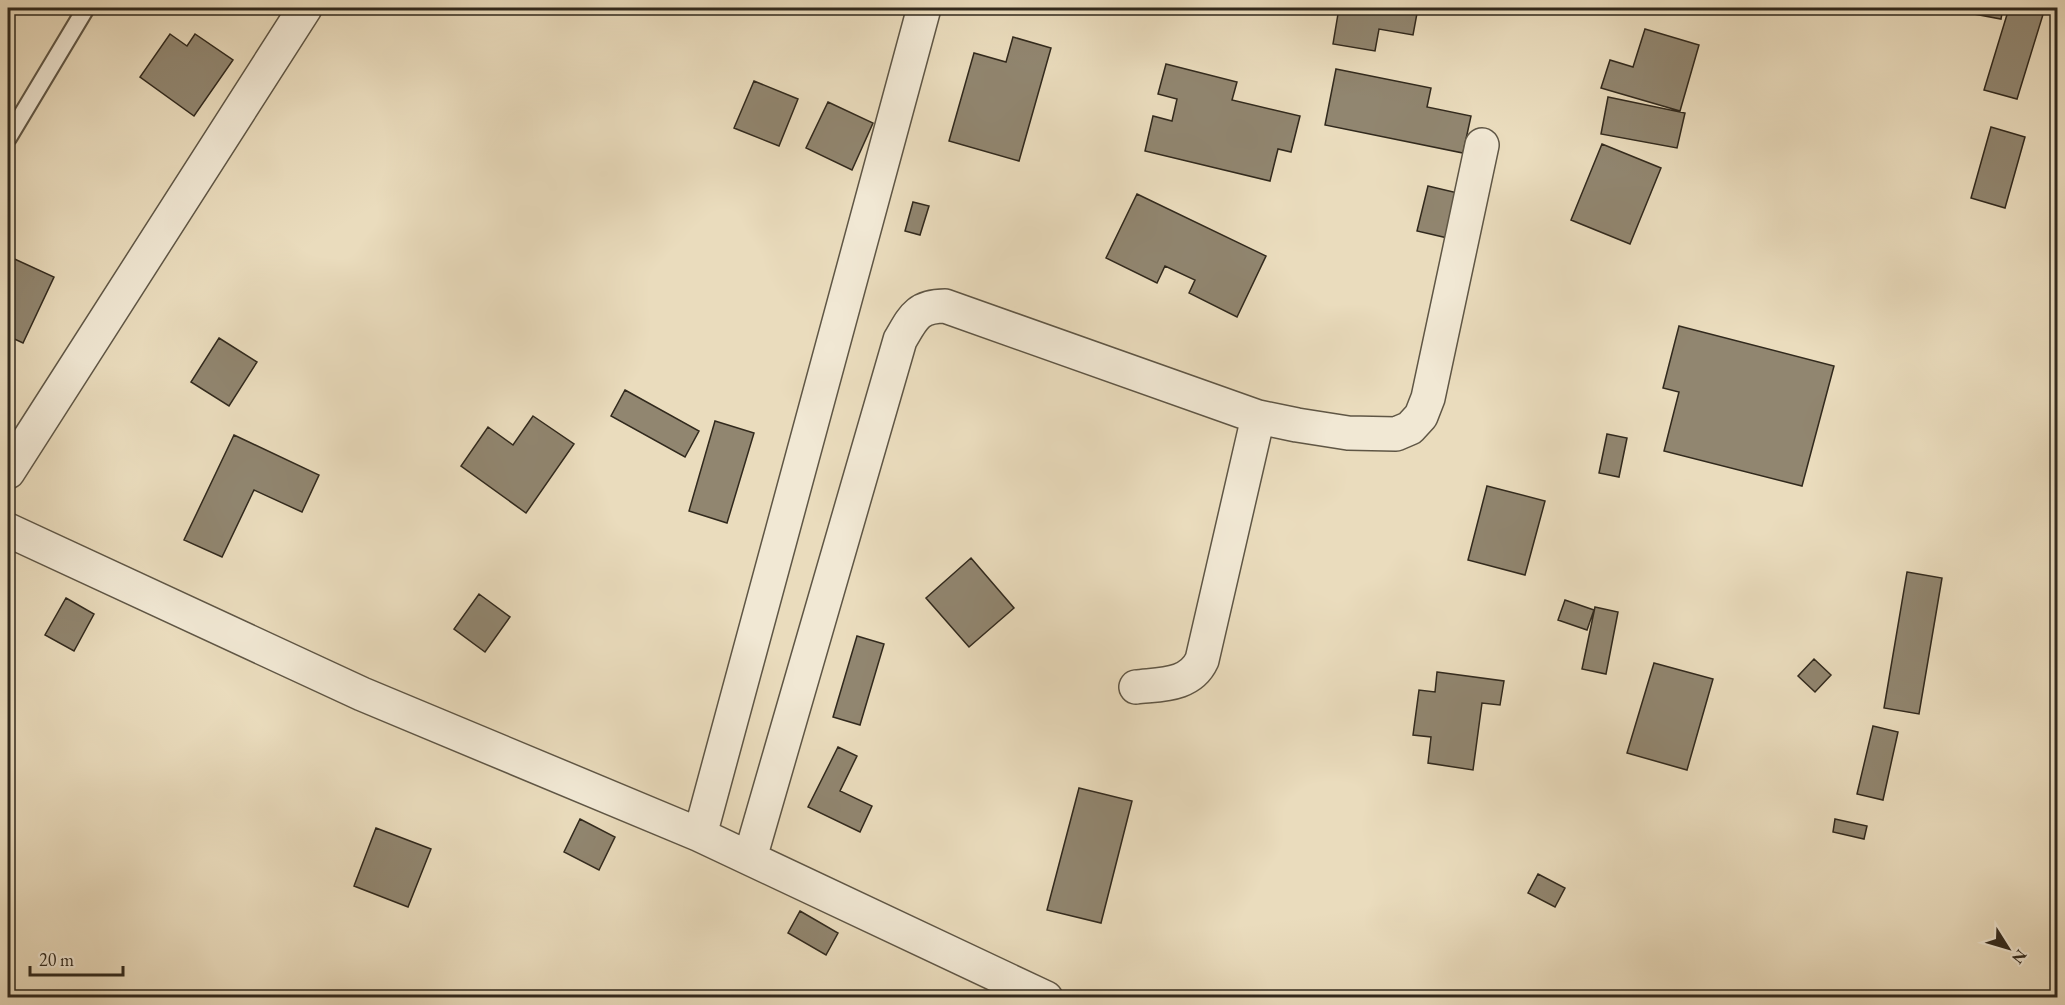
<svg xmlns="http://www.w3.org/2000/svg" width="2065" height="1005" viewBox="0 0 2065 1005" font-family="'EB Garamond',serif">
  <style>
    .building { fill: #918670; stroke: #31291d; stroke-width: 1.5 }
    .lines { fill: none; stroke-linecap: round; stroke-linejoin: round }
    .service-casing { stroke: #5f5645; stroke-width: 20 }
    .minor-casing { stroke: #5f5645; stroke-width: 36 }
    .service { stroke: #f1e8d4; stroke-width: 16 }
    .minor { stroke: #f1e8d4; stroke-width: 33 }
  </style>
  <rect width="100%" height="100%" fill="#eadcbd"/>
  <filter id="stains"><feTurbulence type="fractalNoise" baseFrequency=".00333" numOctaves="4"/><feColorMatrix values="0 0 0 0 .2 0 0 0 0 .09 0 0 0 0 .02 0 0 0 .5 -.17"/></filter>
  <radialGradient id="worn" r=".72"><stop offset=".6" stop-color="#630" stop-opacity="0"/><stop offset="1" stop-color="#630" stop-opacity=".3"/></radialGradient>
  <!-- building -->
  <path class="building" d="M1339 8H1418L1413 35 1379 29 1375 51 1333 44Z
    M1942 8H2003L2001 19Z
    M2009 8H2045L2017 99 1984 90Z
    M1645 29 1699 45 1680 111 1601 88 1610 60 1633 67Z
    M170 34 187 46 195 34 233 60 194 116 140 77Z
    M1013 37 1051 48 1019 161 949 141 974 53 1006 62Z
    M1166 64 1237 82 1232 100 1300 116 1291 152 1278 149 1270 181 1145 151 1153 116 1172 121 1177 99 1158 94Z
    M1336 69 1431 88 1427 107 1471 116 1463 153 1325 125Z
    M754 81 798 99 779 146 734 128Z
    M1608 97 1685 113 1677 148 1601 134Z
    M828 102 873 123 852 170 806 148Z
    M1991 127 2025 137 2005 208 1971 198Z
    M1602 144 1661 168 1630 244 1571 220Z
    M1428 186 1462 194 1452 239 1417 231Z
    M1137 194 1266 256 1237 317 1189 293 1195 280 1165 266 1157 283 1106 258Z
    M913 202 929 206 920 235 905 231Z
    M8 256 54 277 23 343 8 336Z
    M1679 326 1834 366 1802 486 1664 451 1679 392 1663 388Z
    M219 338 257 362 229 406 191 382Z
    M625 390 699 431 685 457 611 416Z
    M533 416 574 444 526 513 461 466 488 427 513 445Z
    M715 421 754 433 727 523 689 511Z
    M1607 434 1627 438 1619 477 1599 473Z
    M234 435 319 475 302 512 254 490 222 557 184 540Z
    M1487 486 1545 501 1525 575 1468 560Z
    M971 558 1014 608 969 647 926 598Z
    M1907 572 1942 578 1919 714 1884 708Z
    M479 594 510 617 485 652 454 629Z
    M66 598 94 614 74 651 45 635Z
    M1565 600 1594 610 1587 630 1558 620Z
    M1595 607 1618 612 1606 674 1582 669Z
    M857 636 884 644 860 725 833 717Z
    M1814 659 1831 675 1815 692 1798 676Z
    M1654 663 1713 679 1687 770 1627 753Z
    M1437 672 1504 681 1500 705 1482 703 1473 770 1428 763 1431 737 1413 735 1419 690 1435 692Z
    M1873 726 1898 732 1883 800 1857 794Z
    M838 747 857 756 840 791 872 806 860 832 808 807Z
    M1079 788 1132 801 1101 923 1047 910Z
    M580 819 615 837 599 870 564 852Z
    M1835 819 1867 826 1864 839 1833 832Z
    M376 828 431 849 408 907 354 886Z
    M1538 874 1565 888 1555 907 1528 893Z
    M800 911 838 933 826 955 788 933Z"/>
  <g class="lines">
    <!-- service casing -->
    <g class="service-casing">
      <path id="service" d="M8 138 86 8"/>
    </g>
    <!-- minor casing -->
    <g class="minor-casing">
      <path id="minor" d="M8 472 305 8
        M8 530 362 694 700 835 1046 998
        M1136 687C1161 684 1190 686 1202 660L1258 417
        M700 835 924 8
        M750 858 900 340C913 318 917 306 945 306L1258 417 1297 425 1348 433 1396 434 1410 428 1421 416 1428 398 1482 145"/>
    </g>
    <!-- service -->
    <use href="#service" class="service"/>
    <!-- minor -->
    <use href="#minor" class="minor"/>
  </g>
  <!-- margin -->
  <rect width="2065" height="1005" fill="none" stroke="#eadcbd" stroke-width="30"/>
  <rect x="9" y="9" width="2047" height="987" fill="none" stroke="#31291d" stroke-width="3"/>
  <rect x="15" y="15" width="2035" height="975" fill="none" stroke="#31291d" stroke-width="1.5"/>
  <!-- north arrow -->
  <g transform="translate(2008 948) rotate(127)" stroke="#f1e8d4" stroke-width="4.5" paint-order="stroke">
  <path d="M0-4.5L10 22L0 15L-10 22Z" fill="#31291d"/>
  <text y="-9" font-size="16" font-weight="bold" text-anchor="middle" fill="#31291d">N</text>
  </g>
  <!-- scale -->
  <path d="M30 966v9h93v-9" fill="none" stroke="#31291d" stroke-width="3"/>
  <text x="39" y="966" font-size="18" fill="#31291d" stroke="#f1e8d4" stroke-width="4.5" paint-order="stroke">20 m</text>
  <rect width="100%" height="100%" filter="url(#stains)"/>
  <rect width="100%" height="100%" fill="url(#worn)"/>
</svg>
